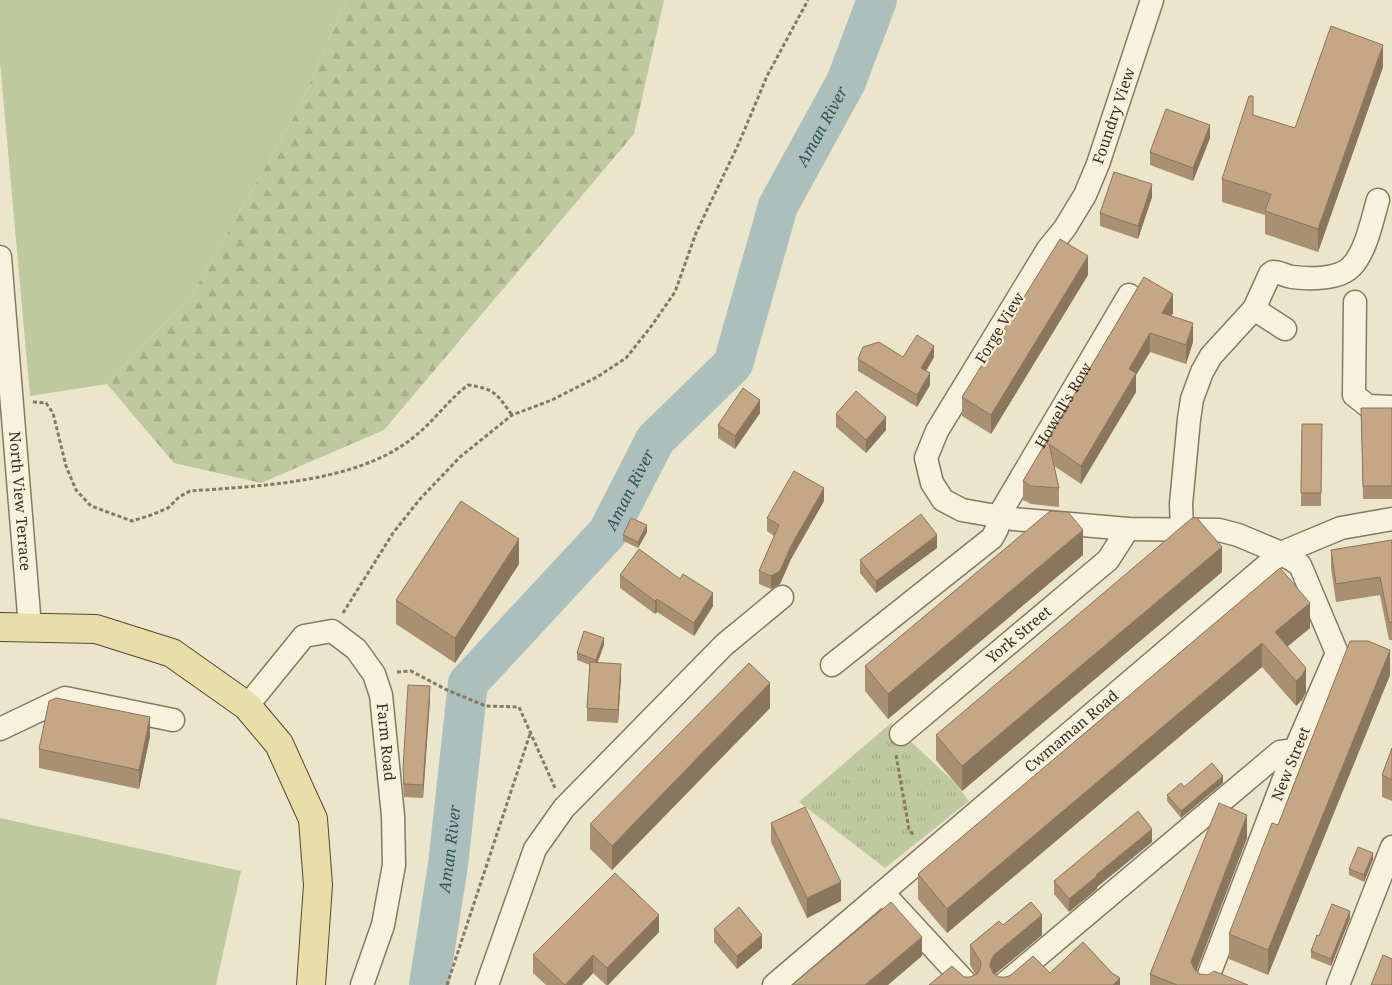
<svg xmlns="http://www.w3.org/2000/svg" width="1392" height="985" viewBox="0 0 1392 985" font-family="'Noto Serif',serif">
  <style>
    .grass { fill: #bfc9a0 }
    .forest { fill: url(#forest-firs) }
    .park { fill: url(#park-tufts) }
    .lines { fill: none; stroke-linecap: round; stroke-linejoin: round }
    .river { stroke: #abc0bd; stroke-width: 40 }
    .minor-casing { stroke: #877961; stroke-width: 25 }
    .major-casing { stroke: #554834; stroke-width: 30 }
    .path { stroke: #877961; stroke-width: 3; stroke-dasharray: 4 2.5; stroke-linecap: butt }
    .minor { stroke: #f6f2de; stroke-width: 22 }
    .major { stroke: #e9dda8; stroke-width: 28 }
    .wall { fill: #a99072 }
    .shaded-wall { fill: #8a755d }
    .building { fill: #c5a785; stroke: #8a755d }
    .labels { text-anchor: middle; stroke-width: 4.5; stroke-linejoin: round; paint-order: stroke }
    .street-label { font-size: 15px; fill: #393023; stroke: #f3efda }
    .water-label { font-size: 16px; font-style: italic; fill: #345557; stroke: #f3efda }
  </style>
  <defs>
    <pattern id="forest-firs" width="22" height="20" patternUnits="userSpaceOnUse" patternTransform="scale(1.25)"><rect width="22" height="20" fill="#bfc9a0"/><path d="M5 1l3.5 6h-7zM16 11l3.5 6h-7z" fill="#a5ad8a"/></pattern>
    <pattern id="park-tufts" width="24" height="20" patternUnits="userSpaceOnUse" patternTransform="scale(1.25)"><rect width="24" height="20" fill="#bfc9a0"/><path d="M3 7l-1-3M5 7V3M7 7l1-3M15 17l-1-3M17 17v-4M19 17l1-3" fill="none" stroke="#a5ad8a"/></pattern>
  </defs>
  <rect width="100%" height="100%" fill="#ebe5cc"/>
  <!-- grass -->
  <path class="grass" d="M0 0H346L298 110 193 293 107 384 30 396 0 62Z
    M0 818 241 871 216 985H0Z"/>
  <!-- forest -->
  <path class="forest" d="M346 0H664L634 134 384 430 261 483 174 463 107 384 193 293 298 110Z"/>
  <!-- park -->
  <path class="park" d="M891 723 954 782 969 801 885 868 799 802Z"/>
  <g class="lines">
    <!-- river -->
    <path class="river" id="s1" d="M429 985 448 865 468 683 608 532 655 440 733 364 778 206 846 82 877 0"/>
    <!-- minor casing -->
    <g class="minor-casing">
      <g id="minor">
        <path d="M1152 0 1098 164 1085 195 1065 228 1048 249 937 431 926 458 932 483 943 500 962 510 1013 519 1128 529 1219 530 1238 535 1281 553 1300 565 1337 653 1295 750 1205 985"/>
        <path id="s2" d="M0 257 30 627"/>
        <path d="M1355 302 1354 395 1368 406 1392 407"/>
        <path d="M1254 309 1285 329"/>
        <path d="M1182 529 1181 504 1189 419 1192 399 1202 372 1211 356 1254 309 1270 274 1273 272C1280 272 1285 276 1292 277 1308 279 1338 280 1351 267 1366 252 1372 220 1378 200"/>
        <path id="s3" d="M832 665 992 538 997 529 998 517 1129 295"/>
        <path id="s4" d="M247 706 304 636 332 631 356 649 374 674 381 695 393 816 394 865 383 925 362 985"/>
        <path d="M0 729 65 698 173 720"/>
        <path id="s5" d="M901 734 1108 560 1128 529"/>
        <path d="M883 893 968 985"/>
        <path d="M487 985 535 849 564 808 724 645 782 597"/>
        <path id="s6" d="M774 985 1281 553 1341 528 1392 519"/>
        <path d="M1003 985 1280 752 1295 750"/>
        <path d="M1338 985 1392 847"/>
      </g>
    </g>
    <!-- major casing -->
    <g class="major-casing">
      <path id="major" d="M0 627 96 629 172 653 247 706 279 744 313 819 318 885 311 985"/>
    </g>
    <!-- path -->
    <path class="path" d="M33 402 46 403 53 413 66 466 76 490 91 506 132 521 151 515 168 508 179 497 190 491C258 486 354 483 410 440 432 424 447 401 468 385 495 389 496 393 512 415
      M343 613 393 533 420 499 460 457 512 415 552 400 597 377 626 358 650 328 675 292 696 233 739 143 767 76 808 0
      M397 672 411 671 447 690 486 706 519 707 555 788
      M896 755 909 829 914 836
      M447 985 531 731"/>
    <!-- minor -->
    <use href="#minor" class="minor"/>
    <!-- major -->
    <use href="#major" class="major"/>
  </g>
  <!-- wall -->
  <path class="wall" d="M1383 67 1318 252 1265 234V215L1222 202V179L1253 115 1295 128Z
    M1210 138 1193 181 1150 165V152Z
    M1152 197 1138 239 1100 226V213Z
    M1088 275 991 434 962 416V397Z
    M1144 277 1173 313 1171 316 1193 342 1186 364 1150 352 1136 375V392L1081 484 1054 466 1059 488V507L1031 504 1023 500V481Z
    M903 357H934L926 371 930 385 917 407 858 371V359Z
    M1361 408H1392V499H1363Z
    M760 413 735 449 718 438V425Z
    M836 414 886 430 866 453 836 427Z
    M1302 424H1322L1321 506H1301Z
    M824 501 791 559 780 584 771 589 759 584V571L774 536 767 531V518Z
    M647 532 638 548 623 541V535Z
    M1392 540V640H1389L1380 595 1336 602 1331 568V550Z
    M937 548 876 593 860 573V560Z
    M1083 555 888 719 865 691V666Z
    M519 564 455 663 396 624V600Z
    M1280 568 1310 628 1287 646 1306 692 1302 700 1296 706 1262 667 947 933 918 899V874Z
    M1222 572 962 791 936 760V735Z
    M620 575 680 579 713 606 694 636 657 612 655 614 620 588Z
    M604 645 597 662 621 677 618 723 587 721V708L590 665 577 660V653Z
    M1390 675 1268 975 1229 959V934L1278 825Z
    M430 699 423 798 404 797 403 783V770Z
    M770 708 612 870 590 849V824Z
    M150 736 139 789 39 768V749Z
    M1392 748V801L1382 797V775Z
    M1223 783 1181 818 1167 801V795L1184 787Z
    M771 823 841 901 807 918 771 842Z
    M1247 838 1196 971 1200 974 1248 985H1150V974Z
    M1152 842 1097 887V889L1069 912 1054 894V881Z
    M1373 859 1364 882 1349 875V869Z
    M1031 902 1042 915V935L995 974 999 977H1006L1011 975 1033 956 1050 973 1083 942 1112 973 1120 978V985H929L952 966 964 977H970L976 975 970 965V945L999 921 1003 925Z
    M1350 918 1331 966 1311 958V951L1319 936Z
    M714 929 762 948 737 969 714 942Z
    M659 932 608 985H606L593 973 582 985H546L533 973V955Z"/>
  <!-- shaded-wall -->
  <path class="shaded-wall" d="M1383 45V67L1318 252V229Z
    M1210 125V138L1193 181V168Z
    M1152 184V197L1138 239V226Z
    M1088 256V275L991 434V415Z
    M1173 294V313L1162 332V313Z
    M1193 323V342L1186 364V345Z
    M1150 333V352L1136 375V392L1081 484V466L1129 369Z
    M934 346V357L921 380V368Z
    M930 373V385L917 407V395Z
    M760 400V413L735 449V436Z
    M886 417V430L866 453V440Z
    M824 488V501L791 559 780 584 771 589V576L791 546Z
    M647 525V532L638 548V542Z
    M1083 530V555L888 719V694Z
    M937 535V548L876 593V581Z
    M519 539V564L455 663V638Z
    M1222 547V572L962 791V766Z
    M713 593V606L694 636V623Z
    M657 599V612L655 614V601Z
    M1310 603V628L1275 657V632Z
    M604 638V645L596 667V660Z
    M1262 643V667L947 933V909Z
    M1390 650V675L1268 975V950Z
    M621 664V677L618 723V710Z
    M1306 668V692L1302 700 1296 706V681Z
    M770 683V708L612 870V846Z
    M430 686V699L423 798V785Z
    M150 717V736L139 789V770Z
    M1223 776V783L1181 818V811Z
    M1247 815V838L1191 985V962Z
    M1152 829V842L1097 887V889L1069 912V899L1096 875Z
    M1373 853V859L1364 882V875Z
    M841 882V901L807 918V898Z
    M1350 911V918L1331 966V959Z
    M659 915V932L608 985H607V968Z
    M1042 915V935L994 975 990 966 991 961 994 955Z
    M762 935V948L737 969V956Z
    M922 937V956L888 985H865Z
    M593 955V973L582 985H566Z
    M1120 978V985H1113Z"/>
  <!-- building -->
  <path class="building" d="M1331 26 1383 45 1318 229 1265 211 1271 194 1222 179 1249 96H1253V115L1295 128Z
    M1166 109 1210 125 1193 168 1150 152Z
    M1114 172 1152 184 1138 226 1100 213Z
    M1060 239 1088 256 991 415 962 397Z
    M1144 277 1173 294 1162 313 1193 323 1186 345 1150 333 1129 369 1136 373 1081 466 1049 444 1059 488 1031 486 1023 481Z
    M917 335 934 346 921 368 930 373 917 395 858 359 863 347 879 342 903 357Z
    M743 388 760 400 735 436 718 425Z
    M856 391 886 417 866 440 836 414Z
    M1361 408H1392V486H1363Z
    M1302 424H1322L1321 493H1301Z
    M794 471 824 488 791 546 780 571 771 576 759 571 779 525 767 518Z
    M461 501 519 539 455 638 396 600Z
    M1050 511 1068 512 1083 530 888 694 865 666Z
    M921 514 937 535 876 581 860 560Z
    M631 518 647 525 638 542 623 535Z
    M1192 518H1197L1222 547 962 766 936 735Z
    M1392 540V623L1389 622 1380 577 1336 584 1331 550Z
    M639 549 680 579 683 574 713 593 694 623 657 599 655 601 620 575Z
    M1280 568 1310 603 1275 632 1306 668 1302 676 1296 681 1262 643 947 909 918 874Z
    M584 631 604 638 596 660 577 653Z
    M1350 641H1368L1390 650 1268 950 1229 934 1272 823 1278 825Z
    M590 662 621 664 618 710 587 708Z
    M749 663 770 683 612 846 590 824Z
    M408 685 430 686 423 785 404 784 403 770Z
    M56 698 150 717 139 770 39 749 49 701Z
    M1392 748V780L1382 775Z
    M1212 763 1223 776 1181 811 1167 795 1181 783 1184 787Z
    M1219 803 1247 815 1191 962 1195 970 1200 974 1208 975 1214 971 1248 985H1177L1150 974Z
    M805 807 841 882 807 898 771 823Z
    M1138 811 1152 829 1096 875 1097 876 1069 899 1054 881Z
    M1358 847 1373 853 1364 875 1349 869Z
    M615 873 659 915 607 968 593 955 565 985 533 955Z
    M891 902 922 937 865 985H792Z
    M1031 902 1042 915 994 955 991 961 990 966 993 973 999 977H1006L1011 975 1033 956 1050 973 1083 942 1112 973 1120 978 1113 985H929L952 966 964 977H970L977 974 980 969 981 962 970 945 999 921 1003 925Z
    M1332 904 1350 911 1331 959 1311 951 1317 935 1319 936Z
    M739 907 762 935 737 956 714 929Z
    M1383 955 1392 959V985H1371Z"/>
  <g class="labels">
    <!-- street labels -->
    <g class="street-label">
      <text transform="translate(1114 116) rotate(-71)" y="5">Foundry View</text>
      <text transform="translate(1000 328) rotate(-59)" y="5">Forge View</text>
      <text dy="5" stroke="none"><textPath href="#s3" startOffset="356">Howell's Row</textPath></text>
      <text dy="5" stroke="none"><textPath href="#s2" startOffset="245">North View Terrace</textPath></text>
      <text dy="5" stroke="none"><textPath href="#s5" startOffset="154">York Street</textPath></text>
      <text dy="5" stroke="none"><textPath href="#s6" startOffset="391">Cwmaman Road</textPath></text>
      <text dy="5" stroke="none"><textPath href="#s4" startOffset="249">Farm Road</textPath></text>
      <text transform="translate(1291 764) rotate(-68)" y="5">New Street</text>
    </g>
    <!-- water labels -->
    <g class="water-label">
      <text dy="6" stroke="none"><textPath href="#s1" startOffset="978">Aman River</textPath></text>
      <text dy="6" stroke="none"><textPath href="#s1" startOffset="558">Aman River</textPath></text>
      <text dy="6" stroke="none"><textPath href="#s1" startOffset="138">Aman River</textPath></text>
    </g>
  </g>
</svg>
